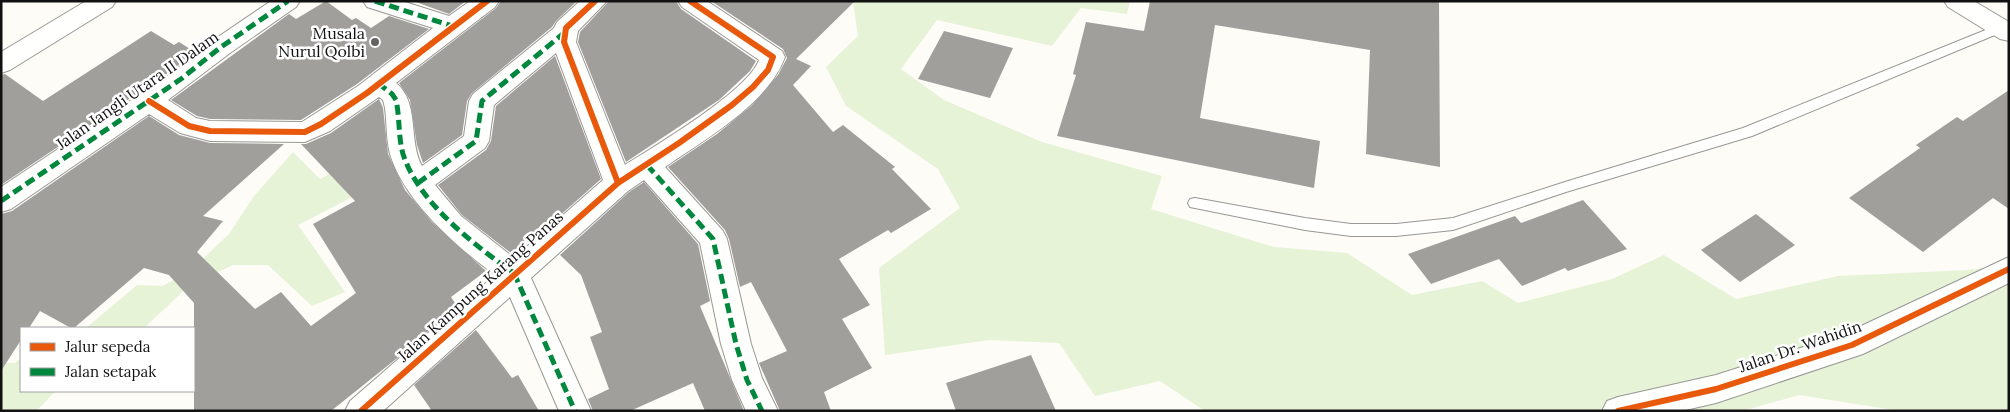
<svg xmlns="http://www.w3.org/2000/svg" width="2010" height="412" viewBox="0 0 2010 412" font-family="Lora,serif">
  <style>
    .green { fill: #e7f3d7 }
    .building { fill: #a19f9c }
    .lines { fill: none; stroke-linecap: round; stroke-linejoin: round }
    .lane-casing { stroke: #979795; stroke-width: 2 }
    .street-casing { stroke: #979795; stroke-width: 2 }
    .lane { fill: #fffffe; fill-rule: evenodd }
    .street { fill: #fffffe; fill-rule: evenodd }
    .quiet { stroke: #00873e; stroke-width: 5; stroke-dasharray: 10 5; stroke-linecap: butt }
    .cycleway-casing { stroke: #fff; stroke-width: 9 }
    .cycleway { stroke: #e8590c; stroke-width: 6 }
    .poi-dot { fill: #646362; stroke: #fff; stroke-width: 2 }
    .labels { text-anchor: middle; stroke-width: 5; stroke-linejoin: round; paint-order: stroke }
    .poi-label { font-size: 16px; fill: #111; stroke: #fff; text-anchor: end }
    .street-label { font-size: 16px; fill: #111; stroke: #fff }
  </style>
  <rect width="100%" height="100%" fill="#fdfcf7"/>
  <!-- green -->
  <path class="green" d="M853 1H1130L1127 14 1081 8 1052 46 937 20 901 69 944 100 1042 142 1162 176 1151 209 1274 247 1347 253 1412 295 1482 281 1518 303 1612 279 1664 255 1736 299 1838 276 1968 270 2009 265V411H1900L1799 395 1742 411H1205L1160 381 1095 396 1059 343 989 340 885 355 879 268 960 208 938 169 846 106 826 67 858 36Z
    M386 144 399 173 298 225 345 292 312 306 268 265H233L189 286 144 328H86L137 285 162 286 189 272 229 234 254 196 293 152 320 179Z
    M21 358V391H56L36 411H1V363H15Z"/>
  <!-- building -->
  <path class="building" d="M326 1 352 20 356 18 371 28 389 16 429 29 357 84 301 120 210 119 197 116 171 100 289 14 296 19Z
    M413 1H466L449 14Z
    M501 1H577L556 21 552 27 472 93 467 101 462 135 423 163 417 145 410 100 399 83 496 8Z
    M609 1H676L681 9 756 61 750 71 719 100 626 162 578 42 580 32Z
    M711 1H855L796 59 811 66 793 85 833 132 843 125 895 167 892 169 931 209 891 233 888 230 839 259 870 305 842 319 872 368 824 392 831 411H780L759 363 787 351 751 282 740 287 729 239 725 230 668 167 717 134 751 106 778 75 787 58 783 49Z
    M1150 1H1439L1440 167 1366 154 1370 50 1215 25 1200 118 1320 141 1314 188 1057 136 1076 75 1073 74 1086 22 1144 31Z
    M151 31 174 45 179 42 195 52 171 71 1 185V75L5 74 43 101Z
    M944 31 1013 48 990 98 918 79Z
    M555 56 601 179 539 234 537 232 511 253 462 215 438 185 486 150 491 141 496 106Z
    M2009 90V209L1993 198 1923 252 1849 198 1920 148 1916 145 1957 117 1963 121Z
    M379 99 383 108 388 154 405 190 432 222 486 271 451 297 457 306 396 359 331 411H194V303L169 275 144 268 74 328H71L40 311 29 328H21V340L1 371V214L12 211 149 116 179 135 210 143 284 144 203 216 223 221 197 252 255 309 281 292 311 326 356 293 313 224 355 201 301 144H306L331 133Z
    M644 182 698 244 710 301 700 306 744 411H705L693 383 630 411H593L588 399 609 389 590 337 602 332 581 275 560 255 629 192Z
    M1583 200 1627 249 1568 271 1565 268 1522 286 1499 259 1431 284 1408 254 1515 216 1521 223Z
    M1756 214 1795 245 1740 282 1701 250Z
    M476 330 512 378 518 375 539 411H432L414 385Z
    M1031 355 1056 411H956L946 383Z"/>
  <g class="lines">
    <!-- lane casing -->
    <g class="lane-casing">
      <path id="lane" d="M1998 25 2004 29 2002 32 1752 136 1566 192 1453 230 1396 236H1351L1305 230 1190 207 1188 203 1190 199 1195 198 1305 218 1351 224H1396L1453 218 1565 182 1743 128Z"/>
    </g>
    <!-- street casing -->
    <g class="street-casing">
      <path id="street" d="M86 1H116L112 7 10 70 1 73V52Z
        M271 1H300L296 7 230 53 168 100 196 118 210 121 302 122 358 86 433 28 367 7 363 1H402L449 16 470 1H499L495 7 396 83C420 102 408 141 422 166L464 136 469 101 473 94 554 28 557 22 580 1H607L578 31 576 42 625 165C655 146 748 91 759 60L682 7 678 1H707L782 51 785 57C768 104 705 139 665 167L723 231 727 239 751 344 762 378 778 411H746L732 380 721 344 700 243 644 180 628 191 531 278 591 411H559L510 297 383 411H345L350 401 495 275C456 246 404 201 390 154 386 139 387 123 385 108L383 100 379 97 330 131 305 142 210 141 180 133 149 114 11 209 1 212V187L172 73 212 41ZM556 53 603 180 514 258 461 216 435 185 485 148 489 141 494 105Z
        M1944 1H1974L2009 22V41L2000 39 1948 7Z
        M2009 257V283L1863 354 1716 403 1681 411H1602L1607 401 1618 397 1716 375 1844 334Z"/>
    </g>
    <!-- lane -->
    <use href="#lane" class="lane"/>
    <!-- street -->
    <use href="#street" class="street"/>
    <!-- quiet -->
    <path class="quiet" d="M375 1 452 26
      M378 83 392 94 396 100C400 118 398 136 403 154 418 202 474 245 514 273
      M647 165 713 239 736 344 747 380 762 411
      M418 183 476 141 482 101 564 33
      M1 201 181 79 221 47 288 1
      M514 273 575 411"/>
    <!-- cycleway casing -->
    <g class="cycleway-casing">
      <path id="cycleway" d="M149 101 189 126 210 131 305 132 321 124 367 93 487 1
        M618 183 679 143 732 105 753 87 768 70 773 57 690 1
        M361 411 618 183 564 42 566 28 595 1
        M1618 411 1716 389 1852 345 2009 269"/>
    </g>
    <!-- cycleway -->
    <use href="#cycleway" class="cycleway"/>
  </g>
  <!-- markers -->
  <circle class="poi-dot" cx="375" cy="42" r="5"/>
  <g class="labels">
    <!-- poi labels -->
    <g class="poi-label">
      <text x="365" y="39">Musala<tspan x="365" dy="18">Nurul Qolbi</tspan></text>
    </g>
    <!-- street labels -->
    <g class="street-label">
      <text transform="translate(137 90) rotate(-35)" y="6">Jalan Jangli Utara II Dalam</text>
      <text transform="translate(480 286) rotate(-42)" y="6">Jalan Kampung Karang Panas</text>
      <text transform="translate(1800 346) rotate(-19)" y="6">Jalan Dr. Wahidin</text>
    </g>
  </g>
  <!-- border -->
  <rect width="2010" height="412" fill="none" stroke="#111111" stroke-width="5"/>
  <!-- legend -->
  <rect x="20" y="327" width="175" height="65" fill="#ffffff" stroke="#a0a0a0"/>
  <rect x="30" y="343" width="25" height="8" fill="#e8590c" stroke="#a0a0a0"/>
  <text x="65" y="352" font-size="15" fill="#111111">Jalur sepeda</text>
  <rect x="30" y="368" width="25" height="8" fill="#00873e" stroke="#a0a0a0"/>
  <text x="65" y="377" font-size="15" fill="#111111">Jalan setapak</text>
</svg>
